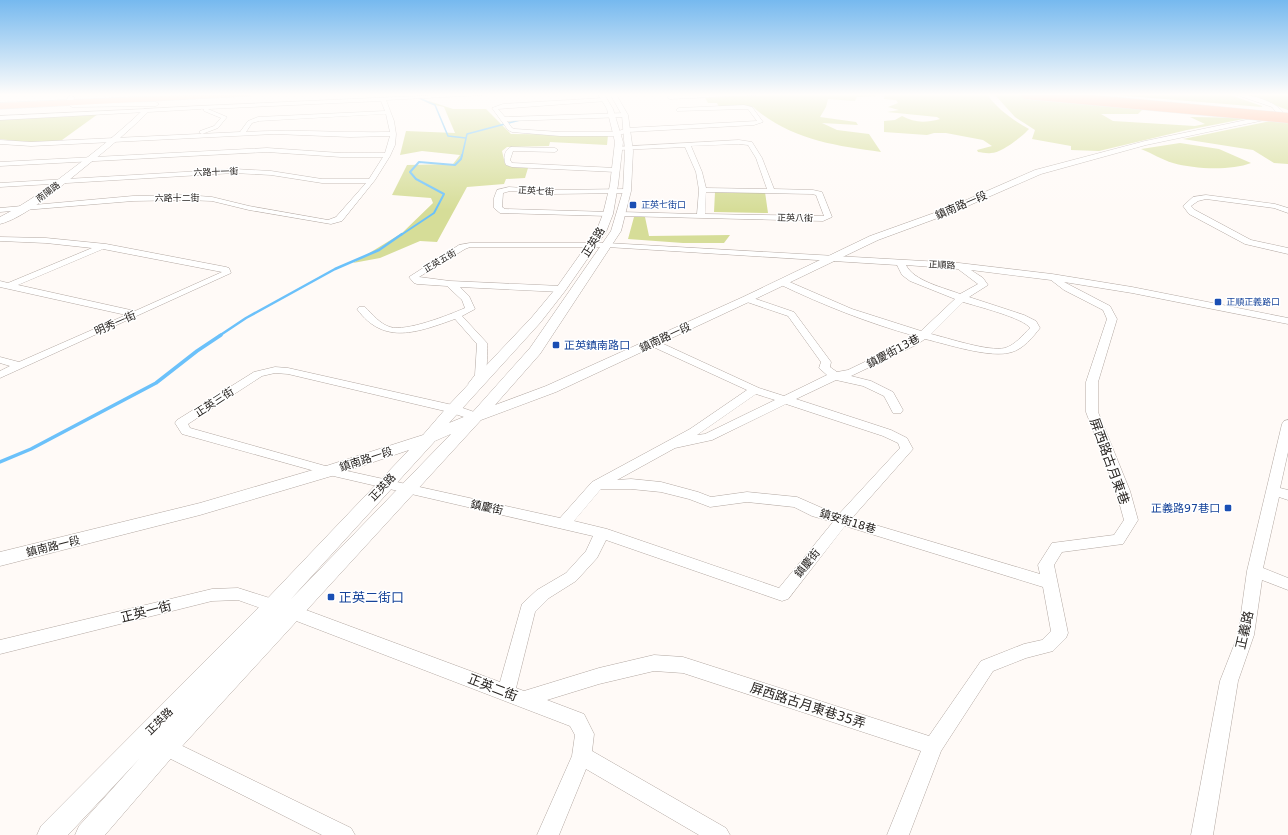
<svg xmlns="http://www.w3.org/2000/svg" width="1288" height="835" viewBox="0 0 1288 835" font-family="'DejaVu Sans','Noto Sans TC',sans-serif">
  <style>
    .green { fill: #d6dd98 }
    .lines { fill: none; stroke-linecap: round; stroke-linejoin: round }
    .stream-far3 { stroke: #6bc1fa; stroke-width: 1.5 }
    .stream-far2 { stroke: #6bc1fa; stroke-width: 2 }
    .stream-far1 { stroke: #6bc1fa; stroke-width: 2.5 }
    .stream { stroke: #6bc1fa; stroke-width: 3.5 }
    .minor-casing { stroke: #b3a8a2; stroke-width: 1 }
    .tertiary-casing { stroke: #b3a8a2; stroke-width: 1 }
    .primary-casing { stroke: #d8d7d7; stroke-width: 1 }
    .minor { fill: #fff; fill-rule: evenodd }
    .tertiary { fill: #fff; fill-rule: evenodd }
    .primary { fill: #ffccb4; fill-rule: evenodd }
    .motorway-bridge-casing { stroke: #d8d7d7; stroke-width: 11; stroke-linecap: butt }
    .motorway-bridge { stroke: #ffaa82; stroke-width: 10 }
    .transit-dot { fill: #1a4fb4; stroke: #fff; stroke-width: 1.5 }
    .labels { text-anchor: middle; stroke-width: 3; stroke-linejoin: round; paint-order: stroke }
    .far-street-label { font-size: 9px; fill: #272320; stroke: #fff }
    .far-transit-label { font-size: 9px; fill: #164399; stroke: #fff; text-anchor: start }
    .street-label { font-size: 11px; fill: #272320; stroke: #fff }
    .transit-label { font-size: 11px; fill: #164399; stroke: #fff; text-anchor: start }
    .near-street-label { font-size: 13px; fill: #272320; stroke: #fff }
    .near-transit-label { font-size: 13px; fill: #164399; stroke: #fff; text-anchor: start }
  </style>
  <rect width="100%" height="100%" fill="#fffaf7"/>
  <!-- green -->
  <path class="green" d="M768 94H877L876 96 857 97 855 101 828 99 826 107 820 117 856 122 858 125 822 123 837 130 869 134 881 152C835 146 789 139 753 107H719L717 103H708L705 98 768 95Z
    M885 94H987C997 109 1013 120 1029 129 1023 136 1001 153 991 153 987 154 982 152 978 152L977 150 992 146 983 140 946 133H934L927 135 884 132V121L895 120 902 116C915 123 925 123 940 119L937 117 887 112 899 110 888 107 898 103 896 100 884 99Z
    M1103 94H1227L1262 106V107Z
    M1244 94H1288V110Z
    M995 95H1026L1146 106 1138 114H1101L1113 121 1195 126 1205 124 1190 117 1249 118 1187 130 1099 151 1071 150V146L1032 139 1035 130 1015 117Z
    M424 101H429L453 109H486L511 134 608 135 607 145 550 142 549 146 507 147 502 151 505 164 528 168 525 178 506 179 504 184 467 187 437 242 420 241 380 258 353 263 402 233 433 203 431 198 392 195 407 165 453 164 460 155 422 151 400 155 406 131 455 133 444 107 430 104Z
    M98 114 62 140C42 146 20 141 0 139V119Z
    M1281 119 1288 120V164L1274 163 1253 150 1183 139Z
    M1180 143 1219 149 1251 163C1230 171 1194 169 1173 163 1162 160 1152 153 1141 149Z
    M715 192H765L768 213 714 212Z
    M634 217H645L649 236 730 235 724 243H683L628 239Z"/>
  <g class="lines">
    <!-- stream-far3 -->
    <path class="stream-far3" d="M419 98 435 105 448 136 466 138
      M462 156 467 134 520 120"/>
    <!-- stream-far2 -->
    <path class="stream-far2" d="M401 235 434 213 444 194 416 179 410 172 419 162 455 165 461 159 462 155"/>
    <!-- stream-far1 -->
    <path class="stream-far1" d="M219 336 246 318 335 269 379 250 402 234"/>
    <!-- stream -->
    <path class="stream" d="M0 462 31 449 156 383 197 351 221 335"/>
    <!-- minor casing -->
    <g class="minor-casing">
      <path id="minor" d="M462 94H485L483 95 386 100 394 121 396 134 395 145 390 156 375 180 342 221 331 224 249 210 212 201 186 200 133 201 0 212V208L133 196 186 195 212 197 249 206 328 220 336 217 366 183H322L271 175 234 173 0 187V183L234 169 271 171 322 179H369L383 157H341L267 152 0 166V162L267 148 341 153H385L390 136 350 137 275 134 31 146 0 144V140L31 142 240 132 248 121 258 117 385 111 381 101 208 109 227 117 218 128 202 134 200 133V131L214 126 221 118 204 111V109L196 108 199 106ZM386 114 390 132C342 133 294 129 246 132L252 123 259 121Z
        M727 94H758L756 95 670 99 667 97 670 95Z
        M605 98 607 99V101L498 109 505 117 625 113 628 115 625 117 507 121 512 128 515 129 560 132H616L627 128 757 121 748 109H744L677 111V109L679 108 744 105 752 107 763 122 754 125 628 132 617 136H560L512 132 508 130 492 108 503 104Z
        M148 109 149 110 146 112 0 120V116Z
        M739 140 752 142 762 158 774 189 813 190 822 192 832 217 823 221 621 216 617 214 621 212 697 214 699 190 696 172 685 147 619 150 617 149V147ZM739 144 748 145 756 158 767 189 706 188 702 172 691 146ZM706 192 812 194 816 195 824 216 705 214Z
        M511 147 555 148 558 150 555 152 513 151 510 160 512 163 616 168 619 170 616 172 512 167 506 165C503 159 504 150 511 147Z
        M509 187 551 190 627 189 631 191 627 193 551 194 510 191 503 193 502 207 505 209 611 212 612 214 608 216 500 213 494 208V198L497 190Z
        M1206 195 1275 204 1288 208V213L1274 208 1206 199 1198 201 1191 206 1195 210 1251 240 1288 248V254L1245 244 1189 214 1183 206 1193 197Z
        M0 237 46 238 106 244 226 267 229 268 231 273 0 378V371L10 366 0 363V357L19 362 126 315 0 287V281L8 283 92 248 46 243 0 241ZM103 249 222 272 135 311 18 285Z
        M470 243H607L959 263 1052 274 1132 287 1288 318V324L1132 293 1064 282 1110 306 1117 319 1098 382V412L1130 491 1138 520 1123 544 1062 552 1054 565 1068 633 1066 638 1053 651 1026 658 993 671 941 751 909 835H887L921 751 683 673 654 671 599 684 547 700 584 714 594 734 592 751 726 828 730 835H699L586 769 559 835H537L572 756 575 735 570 726 286 617 238 600 212 601 0 654V640L212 589 238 588 298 607 500 682 522 604 537 590 566 573 586 551 593 536 329 475 182 434 175 423 177 420 254 372 275 367 288 368 457 406 480 414 482 417 480 420 476 421 449 412 288 374 275 373 262 376 188 424 190 428 329 467 560 518 592 482 690 429 747 390 649 345 648 343 649 341H657L759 388 784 396 827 375 819 368 821 362 788 316 744 301 742 299 744 297H750L794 312 831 362 830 367 837 372 848 370 908 341 915 336C868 323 823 305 779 284L777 282 779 280H785L852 309 921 331 955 299 910 281 902 275 897 265 607 247H470L465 249 419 277 450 281 561 286 566 289 561 292 460 287 469 296 475 309 462 316 487 343C487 355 490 391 470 386L468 384 475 375 477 344 455 319C418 332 384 346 357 309L359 307H365C372 314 380 324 390 327 406 332 449 315 465 308L462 300 447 286 417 284 414 283 409 277 459 245ZM906 265 958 269 978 284 960 294C945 288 913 281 906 265ZM971 270 1051 280 1064 290 1103 310 1107 319 1086 382V412L1116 491 1124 520 1114 535 1052 543 1038 565 1040 574 852 518 913 449 907 438 891 430 796 399 836 380 863 386 884 396 893 413H901L903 410 893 392 871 381 851 376 916 345 925 339C947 344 991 359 1012 352 1023 349 1033 337 1040 328L1036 321 1024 315 969 297 988 285 983 278ZM963 302C976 306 1024 318 1030 328 1023 335 1015 345 1005 348 989 352 948 338 931 334ZM756 394 775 400 705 434 697 435ZM786 404 883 436 898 443 900 448 839 514 822 508 797 497 747 492 711 497 698 492 661 482 631 479 617 480 675 448 712 440ZM601 489H631L661 492 689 499 710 507 747 502 794 507 812 516 833 522 779 588 607 529 574 521ZM845 526 1043 587 1051 631 1042 640 1024 644 981 661 929 736 683 657 654 655 599 668 524 691 516 688 535 612 549 598 576 581 597 558 606 540 782 601 788 599Z
        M1288 420V452L1280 488 1288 490V500L1279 497 1263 568 1288 578V590L1262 580 1254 635 1238 681 1213 835H1191L1220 681 1238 635 1247 571 1282 424 1284 421Z
        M162 736 351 828 355 835H322L155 751 152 745 155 739Z"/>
    </g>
    <!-- tertiary casing -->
    <g class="tertiary-casing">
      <path id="tertiary" d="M598 94H604L613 109 623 142 618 185 613 214 606 232 565 291 540 323 449 423 471 414 530 348 611 231 623 191 625 151 622 115 610 94H616L628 115 633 151 631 191 621 231 540 354 495 405 546 386 743 297 870 236 948 208 1035 170 1145 141 1270 115 1276 112 1272 107 1237 95 1236 94C1251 94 1274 101 1283 112L1274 118 1146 145 1041 174 954 212 878 240 751 301 556 392 481 420 174 755 105 835H75L79 826 140 758 68 835H37L41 826 266 600 409 450 335 475 200 515 0 566V552L200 503 323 467 423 435 448 406 532 317 557 287 596 232 603 214 610 185 615 142 607 109ZM451 434 290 600 435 441Z
        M71 95 74 97 73 103 156 102 159 104 156 106 72 107 66 103 68 97Z
        M199 106 202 108 201 109 148 112C123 137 96 158 69 180 51 194 23 218 0 224V217C28 203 51 185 76 166 100 148 122 130 144 109Z"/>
    </g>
    <!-- primary casing -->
    <g class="primary-casing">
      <path id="primary" d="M208 94H254L250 96 0 109V103Z"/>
    </g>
    <!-- minor -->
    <use href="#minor" class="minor"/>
    <!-- tertiary -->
    <use href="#tertiary" class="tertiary"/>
    <!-- primary -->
    <use href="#primary" class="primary"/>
    <!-- motorway-bridge casing -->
    <g class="motorway-bridge-casing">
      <path id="motorway-bridge" d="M1026 94 1288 118"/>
    </g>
    <!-- motorway-bridge -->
    <use href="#motorway-bridge" class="motorway-bridge"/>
  </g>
  <!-- sky -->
  <linearGradient id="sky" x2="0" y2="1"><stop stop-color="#76b9ef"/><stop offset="0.45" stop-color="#fffdfb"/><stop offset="1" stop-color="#fffdfb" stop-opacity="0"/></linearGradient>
  <rect width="1288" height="210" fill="url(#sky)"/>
  <!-- markers -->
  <g class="transit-dot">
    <rect x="629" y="201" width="8" height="8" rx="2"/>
    <rect x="1214" y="298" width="8" height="8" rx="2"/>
    <rect x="552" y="341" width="8" height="8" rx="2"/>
    <rect x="1224" y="504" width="8" height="8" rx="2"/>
    <rect x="327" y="593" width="8" height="8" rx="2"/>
  </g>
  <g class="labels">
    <!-- far-street labels -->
    <g class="far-street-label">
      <text transform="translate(216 172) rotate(-2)" y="3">六路十一街</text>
      <text transform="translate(536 191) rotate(3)" y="3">正英七街</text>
      <text transform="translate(48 192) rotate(-37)" y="3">南陽路</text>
      <text x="177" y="201">六路十二街</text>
      <text transform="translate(795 218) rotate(1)" y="3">正英八街</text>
      <text transform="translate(440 261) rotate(-31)" y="3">正英五街</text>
      <text transform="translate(942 265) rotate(3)" y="3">正順路</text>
    </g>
    <!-- far-transit labels -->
    <g class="far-transit-label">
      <text x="641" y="208">正英七街口</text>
      <text x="1226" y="305">正順正義路口</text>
    </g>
    <!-- street labels -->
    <g class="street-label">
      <text transform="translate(961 205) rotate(-23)" y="4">鎮南路一段</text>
      <text transform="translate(593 242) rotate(-58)" y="4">正英路</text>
      <text transform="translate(115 323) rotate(-24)" y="4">明秀一街</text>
      <text transform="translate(665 337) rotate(-25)" y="4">鎮南路一段</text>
      <text transform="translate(893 351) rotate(-28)" y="4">鎮慶街13巷</text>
      <text transform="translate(214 402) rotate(-33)" y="4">正英三街</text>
      <text transform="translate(366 459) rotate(-18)" y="4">鎮南路一段</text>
      <text transform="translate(382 487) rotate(-47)" y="4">正英路</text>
      <text transform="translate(487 507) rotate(12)" y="4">鎮慶街</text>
      <text transform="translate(848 521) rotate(17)" y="4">鎮安街18巷</text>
      <text transform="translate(53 546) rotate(-14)" y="4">鎮南路一段</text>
      <text transform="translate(807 563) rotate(-51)" y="4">鎮慶街</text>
      <text transform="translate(159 721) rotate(-45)" y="4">正英路</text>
    </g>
    <!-- transit labels -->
    <g class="transit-label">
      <text x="564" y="349">正英鎮南路口</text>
      <text x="1220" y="512" text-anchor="end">正義路97巷口</text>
    </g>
    <!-- near-street labels -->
    <g class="near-street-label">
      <text transform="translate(1110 461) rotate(70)" y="5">屏西路古月東巷</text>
      <text transform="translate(146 611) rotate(-14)" y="5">正英一街</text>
      <text transform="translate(1244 630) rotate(-77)" y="5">正義路</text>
      <text transform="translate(493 687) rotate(21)" y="5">正英二街</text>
      <text transform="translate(808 705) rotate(18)" y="5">屏西路古月東巷35弄</text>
    </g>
    <!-- near-transit labels -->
    <g class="near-transit-label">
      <text x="339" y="602">正英二街口</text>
    </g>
  </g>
</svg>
